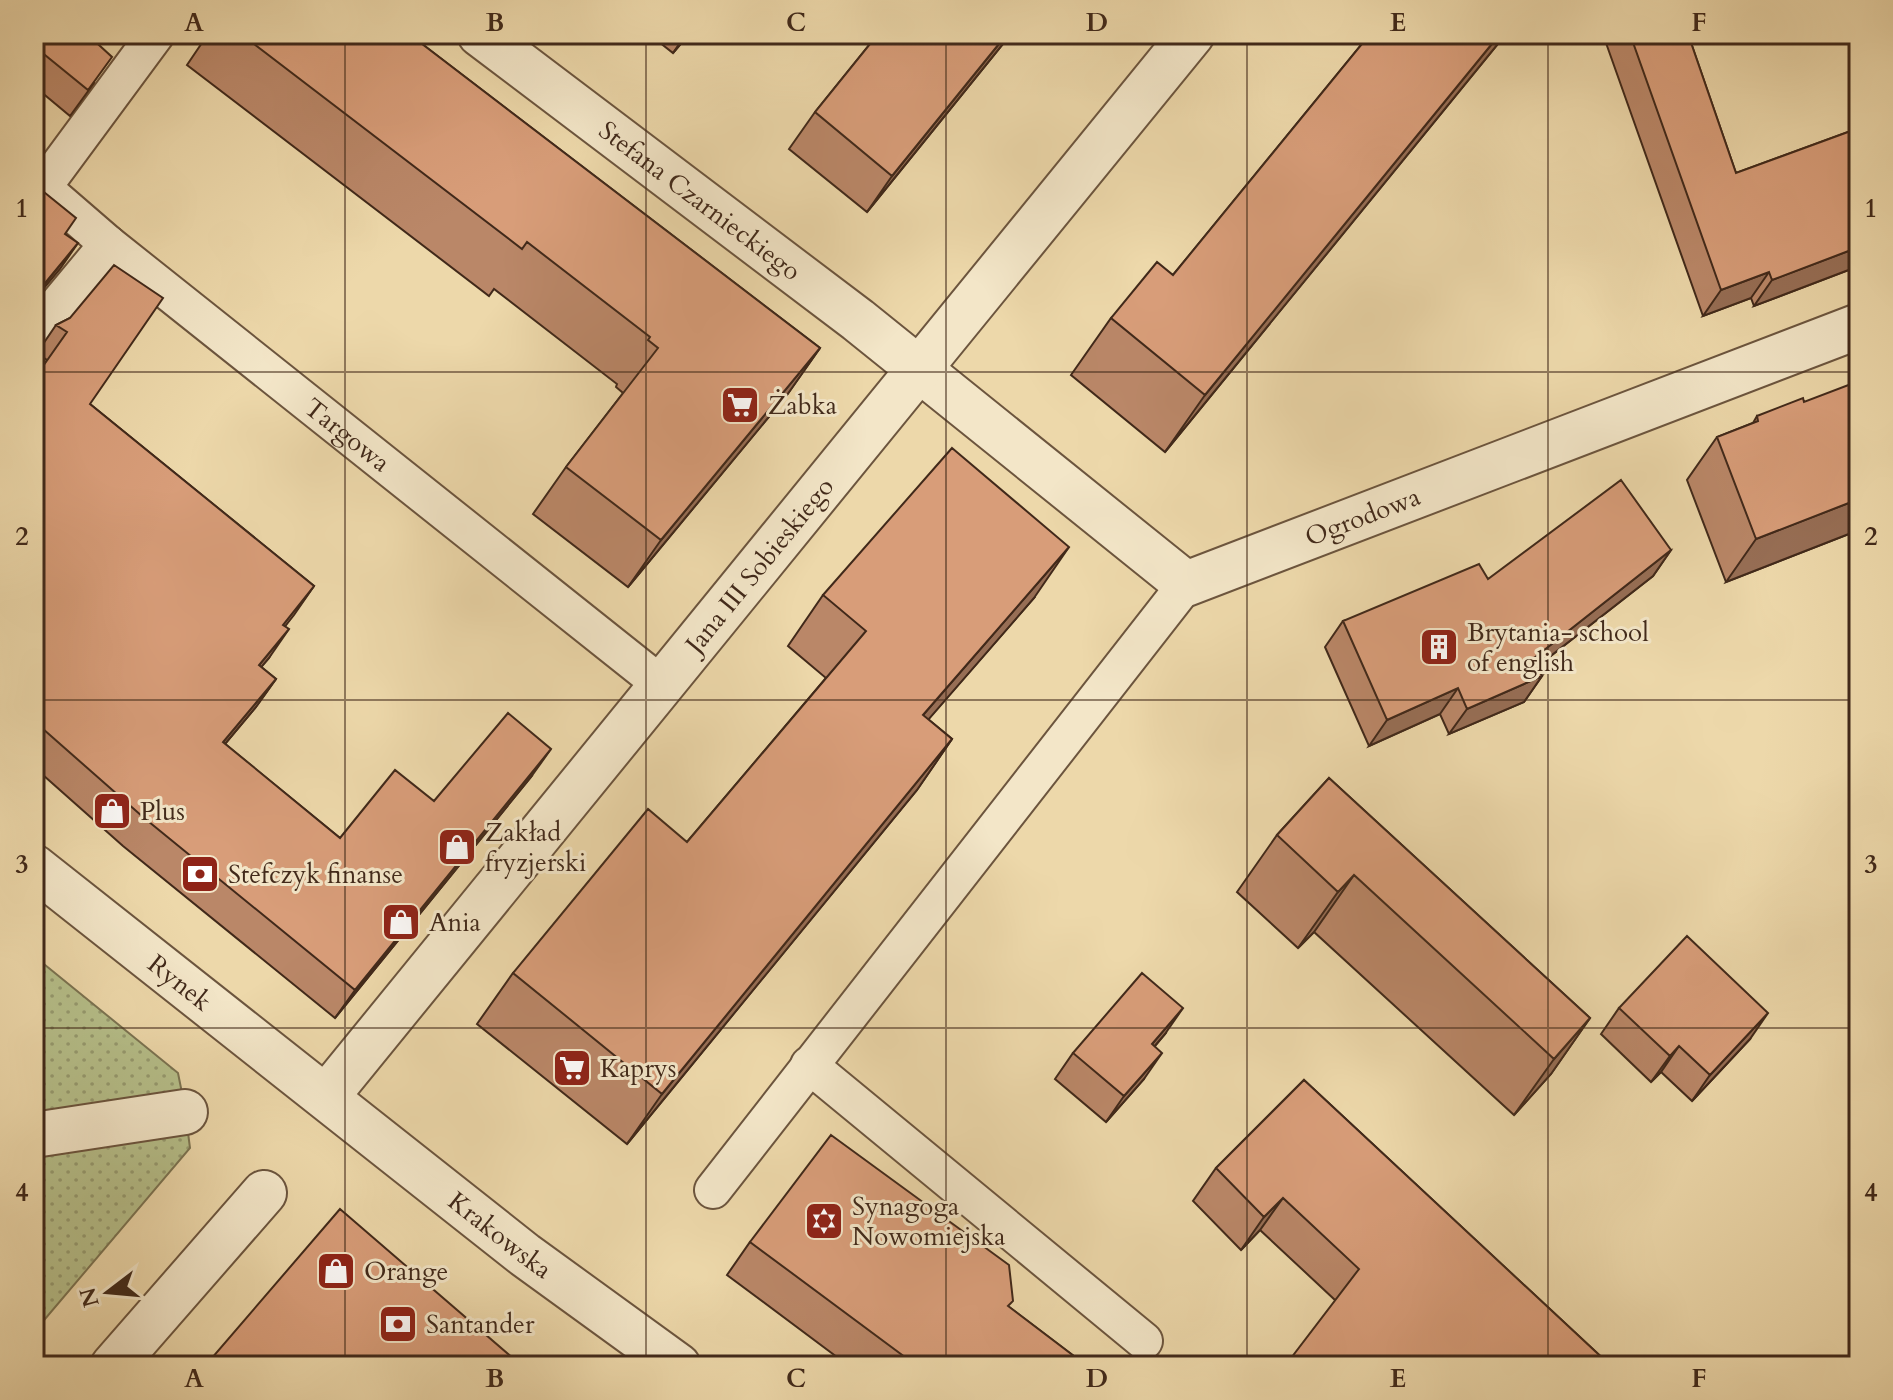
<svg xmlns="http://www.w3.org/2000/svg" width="1893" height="1400" viewBox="0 0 1893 1400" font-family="Cardo,serif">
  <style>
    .green { fill: url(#green-dots); stroke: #7c7452; stroke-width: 2 }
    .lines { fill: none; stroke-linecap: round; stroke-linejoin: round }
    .service-casing { stroke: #6c553e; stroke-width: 40 }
    .pedestrian-casing { stroke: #6c553e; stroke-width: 48 }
    .minor-casing { stroke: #6c553e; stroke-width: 48 }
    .tertiary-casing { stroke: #6c553e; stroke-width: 48 }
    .service { stroke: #f3e6c8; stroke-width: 36 }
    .pedestrian { stroke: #f3e6c8; stroke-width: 44 }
    .minor { stroke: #f3e6c8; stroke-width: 44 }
    .tertiary { stroke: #f3e6c8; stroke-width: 44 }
    .wall { fill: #ba8768; stroke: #41291a; stroke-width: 2 }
    .shaded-wall { fill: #976e55; stroke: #41291a; stroke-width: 2 }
    .building { fill: #d89d79; stroke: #41291a; stroke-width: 2 }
    .grid { fill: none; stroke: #41291a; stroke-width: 2; stroke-opacity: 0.55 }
    .labels { text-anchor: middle; stroke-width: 6; stroke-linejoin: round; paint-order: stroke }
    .street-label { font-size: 26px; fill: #41291a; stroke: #f3e6c8 }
    .poi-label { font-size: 26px; fill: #41291a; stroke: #f3e6c8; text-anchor: start }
    .neatline { fill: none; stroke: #41291a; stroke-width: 3 }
    .grid-label { font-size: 26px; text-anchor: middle; font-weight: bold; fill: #41291a }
  </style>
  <defs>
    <pattern id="green-dots" width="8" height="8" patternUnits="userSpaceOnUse" patternTransform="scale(2)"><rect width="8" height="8" fill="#b6bf8a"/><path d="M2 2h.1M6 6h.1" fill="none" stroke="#969b70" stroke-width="1.8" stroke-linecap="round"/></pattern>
  </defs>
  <rect width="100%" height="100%" fill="#edd8aa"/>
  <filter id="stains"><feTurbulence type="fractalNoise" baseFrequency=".0025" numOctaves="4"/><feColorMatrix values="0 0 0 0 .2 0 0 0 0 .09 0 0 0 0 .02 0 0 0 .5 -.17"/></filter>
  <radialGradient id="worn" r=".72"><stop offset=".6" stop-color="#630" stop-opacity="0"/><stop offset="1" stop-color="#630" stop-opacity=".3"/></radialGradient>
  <!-- green -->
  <path class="green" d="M34 956 178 1073 183 1098 34 1120Z
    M187 1125 190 1148 34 1332V1150Z"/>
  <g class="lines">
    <!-- service casing -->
    <g class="service-casing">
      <g id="service">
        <path id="s1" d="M34 180 108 244 662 685"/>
        <path d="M43 187 156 34"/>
        <path d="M34 333 108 244"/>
        <path d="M809 1065 1144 1341"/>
        <path d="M713 1190 1186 584"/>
      </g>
    </g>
    <!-- pedestrian casing -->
    <g class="pedestrian-casing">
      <path id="pedestrian" d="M34 1135 185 1112"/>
    </g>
    <!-- minor casing -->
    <g class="minor-casing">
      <g id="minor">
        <path id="s2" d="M480 34 858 320 1186 584 1859 326"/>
        <path id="s3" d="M326 1097 1192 34"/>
        <path d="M113 1366 264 1193"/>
      </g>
    </g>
    <!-- tertiary casing -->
    <g class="tertiary-casing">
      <g id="tertiary">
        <path id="s4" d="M34 867 525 1255 678 1366"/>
      </g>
    </g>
    <!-- service -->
    <use href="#service" class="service"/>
    <!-- pedestrian -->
    <use href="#pedestrian" class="pedestrian"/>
    <!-- minor -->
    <use href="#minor" class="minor"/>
    <!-- tertiary -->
    <use href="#tertiary" class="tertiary"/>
  </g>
  <!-- wall -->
  <path class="wall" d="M34 34 94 83 70 116 34 86Z
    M208 34H409L820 348 787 395 628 587 533 514 566 467 623 393 616 387 617 384 494 289 489 296 187 65Z
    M649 34H689L673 53Z
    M878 34H1011L867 212 789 149 815 112Z
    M1370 34H1506L1165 452 1071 375 1111 318 1173 275Z
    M1612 34H1688L1736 173 1859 128V266L1754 306 1751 298 1703 316 1606 43Z
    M70 318 90 404 314 586 285 626 269 658 261 667 276 679 256 707 225 744 340 838 434 801 531 777 335 1018 123 846 34 767V379L47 360 37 353 56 325Z
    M1757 416 1859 530 1726 582 1687 480 1717 437 1753 423Z
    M1671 550 1653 576 1538 666 1542 676 1524 702 1449 734 1440 714 1369 746 1325 647 1343 621Z
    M823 595 1034 598 928 719 952 739 917 790 627 1144 477 1024 513 973 687 842 826 678 788 646Z
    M1329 778 1590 1018 1551 1074 1514 1115 1314 932 1298 948 1237 892 1277 835Z
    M1619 1008 1750 1039 1692 1101 1661 1072 1651 1082 1601 1034Z
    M1165 1034 1155 1046 1144 1079 1106 1122 1055 1079 1073 1053Z
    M1304 1080 1611 1366 1335 1300 1260 1230 1241 1250 1193 1201 1216 1168Z
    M750 1242 1009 1307 1087 1366H849L727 1275Z"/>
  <!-- shaded-wall -->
  <path class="shaded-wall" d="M686 34H689L673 53Z
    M1007 34H1011L867 212 892 176Z
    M1500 34H1506L1165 452 1205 395Z
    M78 243 60 269 34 300V297Z
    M1859 247V266L1754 306 1772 280Z
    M1769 272 1751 298 1703 316 1721 290Z
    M820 348 787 395 628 587 661 540Z
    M1859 499V530L1726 582 1756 539Z
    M1069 547 1034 598 888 766 923 715Z
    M1671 550 1653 576 1516 683 1534 658Z
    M314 586 294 615 264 653 283 625Z
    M289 629 269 658 239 693 259 665Z
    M1542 676 1524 702 1449 734 1467 709Z
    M276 679 256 707 203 770 223 742Z
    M1458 688 1440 714 1369 746 1387 720Z
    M952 739 917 790 627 1144 662 1094Z
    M551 749 531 777 335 1018 355 990Z
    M1354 875 1314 932 1298 948 1338 892Z
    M1183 1008 1165 1034 1134 1070 1152 1044Z
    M1768 1013 1750 1039 1692 1101 1710 1075Z
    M1590 1018 1551 1074 1514 1115 1554 1059Z
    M1679 1046 1661 1072 1651 1082 1670 1056Z
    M1162 1053 1144 1079 1106 1122 1124 1096Z
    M1283 1198 1260 1230 1241 1250 1264 1217Z"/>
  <!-- building -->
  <path class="building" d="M34 34H87L112 57 88 90 40 51 34 59Z
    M241 34H409L820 348 661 540 566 467 658 348 648 340 650 337 527 242 522 249Z
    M878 34H1007L892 176 815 112Z
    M1370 34H1500L1205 395 1111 318 1157 262 1173 275Z
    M1630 34H1688L1736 173 1859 128V247L1772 280 1769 272 1721 290Z
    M34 184 76 218 65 234 78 243 36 294 34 303Z
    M114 265 163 298 90 404 314 586 283 625 289 629 259 665 276 679 223 742 340 838 395 770 434 801 508 713 551 749 355 990 143 817 34 721V379L67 332 56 325 70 318Z
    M1859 381V499L1756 539 1717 437 1758 421 1757 416 1803 398 1804 402Z
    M952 448 1069 547 923 715 952 739 662 1094 513 973 648 809 687 842 866 631 823 595Z
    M1621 480 1671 550 1534 658 1542 676 1467 709 1458 688 1387 720 1343 621 1479 564 1488 579Z
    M1329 778 1590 1018 1554 1059 1354 875 1338 892 1277 835Z
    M1687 936 1768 1013 1710 1075 1679 1046 1670 1056 1619 1008Z
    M1142 973 1183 1008 1152 1044 1162 1053 1124 1096 1073 1053Z
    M1304 1080 1611 1366H1285L1359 1269 1283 1198 1264 1217 1216 1168Z
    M831 1135 1009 1265 1013 1301 1008 1306 1087 1366H950L941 1359 935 1366H917L750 1242Z
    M340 1209 522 1366H205Z"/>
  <!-- grid -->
  <path class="grid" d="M345 34V1366M646 34V1366M946 34V1366M1247 34V1366M1548 34V1366M34 372H1859M34 700H1859M34 1028H1859"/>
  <!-- icons -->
  <defs>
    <g id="supermarket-square" transform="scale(2)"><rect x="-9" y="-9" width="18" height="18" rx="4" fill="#8f2418" stroke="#f3e6c8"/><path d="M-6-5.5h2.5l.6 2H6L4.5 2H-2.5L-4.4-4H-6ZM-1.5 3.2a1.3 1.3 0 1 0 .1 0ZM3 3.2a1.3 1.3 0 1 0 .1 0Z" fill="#fff"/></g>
    <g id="building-square" transform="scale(2)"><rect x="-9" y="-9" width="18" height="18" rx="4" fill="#8f2418" stroke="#f3e6c8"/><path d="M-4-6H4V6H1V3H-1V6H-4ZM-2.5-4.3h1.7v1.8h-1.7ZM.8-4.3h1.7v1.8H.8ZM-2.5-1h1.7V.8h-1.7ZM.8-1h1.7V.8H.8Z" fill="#fff"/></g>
    <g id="shop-square" transform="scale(2)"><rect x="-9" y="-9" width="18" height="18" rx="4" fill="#8f2418" stroke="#f3e6c8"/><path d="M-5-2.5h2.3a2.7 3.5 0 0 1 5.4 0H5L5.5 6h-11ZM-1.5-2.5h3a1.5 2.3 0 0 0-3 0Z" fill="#fff"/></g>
    <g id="bank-square" transform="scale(2)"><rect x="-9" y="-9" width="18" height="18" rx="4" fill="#8f2418" stroke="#f3e6c8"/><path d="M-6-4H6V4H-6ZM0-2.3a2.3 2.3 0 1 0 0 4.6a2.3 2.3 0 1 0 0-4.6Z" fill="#fff"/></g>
    <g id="synagogue-square" transform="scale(2)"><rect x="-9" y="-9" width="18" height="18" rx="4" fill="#8f2418" stroke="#f3e6c8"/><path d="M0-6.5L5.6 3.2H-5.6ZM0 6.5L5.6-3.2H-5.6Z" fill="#fff"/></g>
  </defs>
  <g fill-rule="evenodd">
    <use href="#supermarket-square" x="740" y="405"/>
    <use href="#building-square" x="1439" y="647"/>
    <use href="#shop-square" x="112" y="811"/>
    <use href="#shop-square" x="457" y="847"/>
    <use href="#bank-square" x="200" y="874"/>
    <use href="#shop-square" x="401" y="922"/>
    <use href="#supermarket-square" x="572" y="1068"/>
    <use href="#synagogue-square" x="824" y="1221"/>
    <use href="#shop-square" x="336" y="1271"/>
    <use href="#bank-square" x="398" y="1324"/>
  </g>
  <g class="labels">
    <!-- street labels -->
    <g class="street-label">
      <text dy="9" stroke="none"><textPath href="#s2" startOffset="276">Stefana Czarnieckiego</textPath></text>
      <text dy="9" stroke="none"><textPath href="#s1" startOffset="404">Targowa</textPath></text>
      <text dy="9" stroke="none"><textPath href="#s2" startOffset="1084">Ogrodowa</textPath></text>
      <text dy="9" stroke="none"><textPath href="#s3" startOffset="686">Jana III Sobieskiego</textPath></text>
      <text dy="9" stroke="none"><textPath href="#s4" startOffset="186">Rynek</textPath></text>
      <text dy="9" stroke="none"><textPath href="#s4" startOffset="594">Krakowska</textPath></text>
    </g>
    <!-- poi labels -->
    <g class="poi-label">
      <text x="768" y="414">Żabka</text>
      <text x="1467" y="641">Brytania- school<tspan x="1467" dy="30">of english</tspan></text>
      <text x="140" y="820">Plus</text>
      <text x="485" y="841">Zakład<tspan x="485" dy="30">fryzjerski</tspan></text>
      <text x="228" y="883">Stefczyk finanse</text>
      <text x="429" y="931">Ania</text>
      <text x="600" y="1077">Kaprys</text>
      <text x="852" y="1215">Synagoga<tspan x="852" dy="30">Nowomiejska</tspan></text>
      <text x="364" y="1280">Orange</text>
      <text x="426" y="1333">Santander</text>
    </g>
  </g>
  <!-- margin -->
  <rect width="1893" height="1400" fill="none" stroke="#edd8aa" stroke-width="88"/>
  <!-- north arrow -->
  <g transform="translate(108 1292) rotate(254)" stroke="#f3e6c8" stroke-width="6" paint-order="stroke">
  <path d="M0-6L14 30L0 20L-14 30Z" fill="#41291a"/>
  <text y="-12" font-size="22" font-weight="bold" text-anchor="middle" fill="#41291a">N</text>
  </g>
  <rect x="44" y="44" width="1805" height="1312" class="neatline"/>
  <g class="grid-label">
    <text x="194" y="31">A</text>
    <text x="495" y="31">B</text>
    <text x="796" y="31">C</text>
    <text x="1097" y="31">D</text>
    <text x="1398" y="31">E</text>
    <text x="1699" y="31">F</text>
    <text x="22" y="217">1</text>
    <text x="1871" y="217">1</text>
    <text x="22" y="545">2</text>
    <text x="1871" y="545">2</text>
    <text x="22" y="873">3</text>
    <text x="1871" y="873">3</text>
    <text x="22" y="1201">4</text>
    <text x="1871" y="1201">4</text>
    <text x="194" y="1387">A</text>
    <text x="495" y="1387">B</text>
    <text x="796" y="1387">C</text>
    <text x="1097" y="1387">D</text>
    <text x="1398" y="1387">E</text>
    <text x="1699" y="1387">F</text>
  </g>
  <rect width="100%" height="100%" filter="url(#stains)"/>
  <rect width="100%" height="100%" fill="url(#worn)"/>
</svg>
